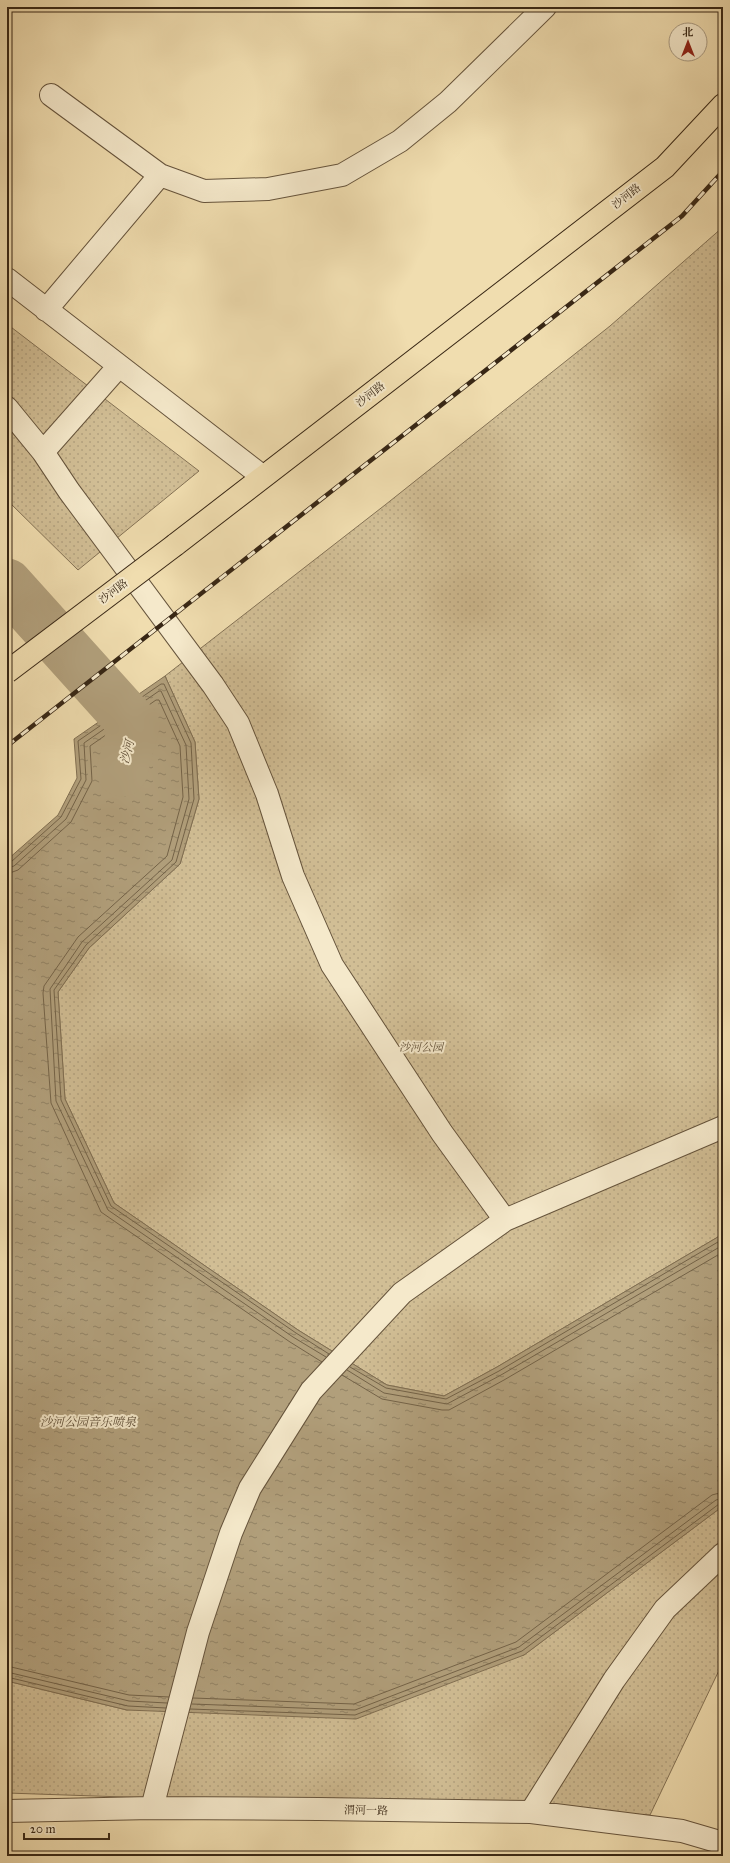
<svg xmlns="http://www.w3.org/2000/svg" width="730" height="1863" viewBox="0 0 730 1863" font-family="'IM FELL Great Primer','Noto Serif SC',serif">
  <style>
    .park { fill: url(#park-dots); stroke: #847255 }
    .water { fill: url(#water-ripples); stroke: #816f52 }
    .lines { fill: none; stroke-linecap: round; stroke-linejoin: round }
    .shore { stroke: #746348; stroke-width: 1 }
    .river { stroke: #b19f7b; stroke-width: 51 }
    .minor-casing { stroke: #66543c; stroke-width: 24 }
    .major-casing { stroke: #382715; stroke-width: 24 }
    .minor { stroke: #f5e9cb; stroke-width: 22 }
    .major { stroke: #f0ddaf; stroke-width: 22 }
    .rail-casing { stroke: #382715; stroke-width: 4.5 }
    .rail { stroke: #f5e9cb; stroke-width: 3; stroke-dasharray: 9; stroke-linecap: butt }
    .major-bridge-casing { stroke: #382715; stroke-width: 24; stroke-linecap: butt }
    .major-bridge { stroke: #f0ddaf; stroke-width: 22 }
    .labels { text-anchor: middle; stroke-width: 4; stroke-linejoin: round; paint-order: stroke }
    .street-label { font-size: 11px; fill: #382715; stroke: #f5e9cb }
    .park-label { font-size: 11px; font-style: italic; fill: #5e4d35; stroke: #f5e9cb }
    .water-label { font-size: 12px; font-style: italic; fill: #5c4b34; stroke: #f5e9cb }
  </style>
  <defs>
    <pattern id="park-dots" width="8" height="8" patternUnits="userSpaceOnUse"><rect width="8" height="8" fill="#d1be95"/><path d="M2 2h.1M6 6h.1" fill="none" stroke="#b4a380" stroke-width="1.8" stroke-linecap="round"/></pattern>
    <pattern id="water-ripples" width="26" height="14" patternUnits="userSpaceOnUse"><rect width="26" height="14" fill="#b19f7b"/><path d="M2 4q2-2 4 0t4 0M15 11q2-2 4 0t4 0" fill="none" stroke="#918264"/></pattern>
  </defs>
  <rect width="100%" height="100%" fill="#f0ddaf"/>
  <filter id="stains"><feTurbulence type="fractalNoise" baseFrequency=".005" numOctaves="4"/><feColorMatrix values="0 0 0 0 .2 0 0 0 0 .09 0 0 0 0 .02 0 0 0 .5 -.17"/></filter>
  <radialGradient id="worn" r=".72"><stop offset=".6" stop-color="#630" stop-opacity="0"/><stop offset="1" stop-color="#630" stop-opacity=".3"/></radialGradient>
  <!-- park -->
  <path class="park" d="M723 227V1234L497 1367 444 1396 387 1385 298 1330 114 1203 65 1099 58 992 89 948 180 864 199 799 195 742 165 676 385 505 610 326Z
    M7 324 199 471 78 570 7 500Z
    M723 1506V1662L650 1815 7 1793V1681L127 1710 524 1655Z"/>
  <!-- water -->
  <path class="water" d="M165 676 195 742 199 799 180 864 89 948 58 992 65 1099 114 1203 298 1330 387 1385 444 1396 497 1367 723 1234V1506L524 1655 356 1719 127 1710 7 1681V860L58 815 77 778 74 739Z"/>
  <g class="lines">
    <!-- shore -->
    <path class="shore" d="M7 863 11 862 61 817 81 779 78 741 161 684H164L191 743 194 799 176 862 86 945 54 990 61 1100 111 1206 296 1333 329 1354
      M7 868 14 866 66 819 86 780 84 743 159 691H161L186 745 189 799 172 860 82 942 50 989 56 1101 108 1210 293 1337 326 1357
      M7 874 18 870 71 822 92 781 90 746 156 700H159L180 746 183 797 167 856 78 937 44 986 43 993 51 1103 101 1212 290 1342 322 1362
      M350 1367 386 1388 446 1399 499 1371 723 1239
      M347 1370 384 1393 447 1404 501 1375 723 1245
      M342 1375 382 1399 442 1410H449L504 1380 723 1252
      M7 1666 129 1695 169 1697
      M7 1672 129 1701 167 1703
      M7 1677 128 1706 166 1708
      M193 1698 354 1704 516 1642 712 1495 723 1492
      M192 1704 355 1710 519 1647 716 1500 723 1498
      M190 1709 355 1715 522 1651 719 1504 723 1503"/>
    <!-- river -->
    <path class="river" d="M7 584 134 725 122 771"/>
    <!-- minor casing -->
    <g class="minor-casing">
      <path id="minor" d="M51 95 160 175 204 191 268 189 342 175 400 141 448 102 545 7
        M7 279 262 476
        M46 310 160 175
        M7 408 43 452 69 491 213 685 238 723 267 794 293 876 332 965 442 1133 505 1220
        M43 452 119 366
        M152 1808 198 1632 231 1533 250 1488 311 1391 402 1293 505 1220 723 1127
        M7 1811 152 1808 319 1809 531 1812 682 1831 723 1843
        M531 1812 614 1680 665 1609 723 1554"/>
    </g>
    <!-- major casing -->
    <g class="major-casing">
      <path id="major" d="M175 545 665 167 723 105"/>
    </g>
    <!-- minor -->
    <use href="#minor" class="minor"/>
    <!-- major -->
    <use href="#major" class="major"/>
    <!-- rail casing -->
    <g class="rail-casing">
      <path id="rail" d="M7 746 682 216 723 171"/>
    </g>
    <!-- rail -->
    <use href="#rail" class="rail"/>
    <!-- major-bridge casing -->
    <g class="major-bridge-casing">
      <path id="major-bridge" d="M7 672 175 545"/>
    </g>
    <!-- major-bridge -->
    <use href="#major-bridge" class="major-bridge"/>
  </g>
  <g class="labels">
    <!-- street labels -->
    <g class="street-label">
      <text transform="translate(626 196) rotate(-38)" y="4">沙河路</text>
      <text transform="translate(370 394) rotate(-38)" y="4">沙河路</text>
      <text transform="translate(113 591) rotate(-37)" y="4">沙河路</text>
      <text transform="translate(366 1810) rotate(1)" y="4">渭河一路</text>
    </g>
    <!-- park labels -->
    <g class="park-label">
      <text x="421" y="1051">沙河公园</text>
    </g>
    <!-- water labels -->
    <g class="water-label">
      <text transform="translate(127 752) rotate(-76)" y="4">沙河</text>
      <text x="88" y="1426">沙河公园音乐喷泉</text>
    </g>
  </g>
  <!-- margin -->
  <rect width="730" height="1863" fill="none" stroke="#f0ddaf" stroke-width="24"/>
  <rect x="8" y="8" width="714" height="1847" fill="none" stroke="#382715" stroke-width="2"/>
  <rect x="12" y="12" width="706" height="1839" fill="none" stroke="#382715"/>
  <!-- north arrow -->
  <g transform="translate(688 42)"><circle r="19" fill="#f5e9cb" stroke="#a99b82"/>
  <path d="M0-3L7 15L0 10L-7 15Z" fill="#8f2418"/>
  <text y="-6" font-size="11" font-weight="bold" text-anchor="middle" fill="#382715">北</text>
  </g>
  <!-- scale -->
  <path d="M24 1833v6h85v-6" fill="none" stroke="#382715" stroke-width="2"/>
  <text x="30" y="1833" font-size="12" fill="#382715" stroke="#f5e9cb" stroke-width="3" paint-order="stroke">20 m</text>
  <rect width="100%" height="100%" filter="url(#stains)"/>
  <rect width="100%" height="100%" fill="url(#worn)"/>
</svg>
